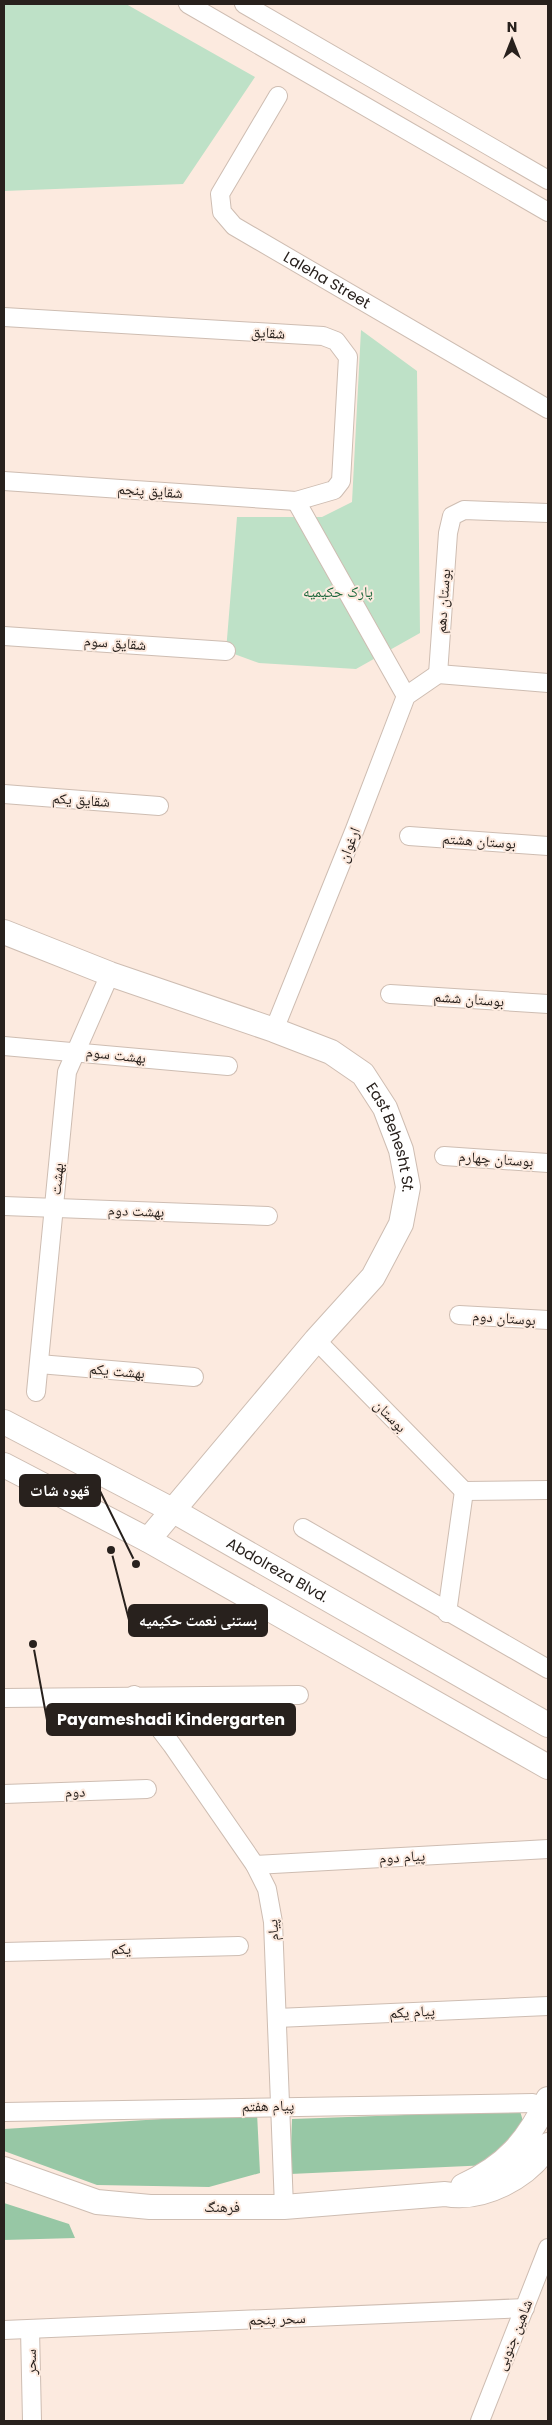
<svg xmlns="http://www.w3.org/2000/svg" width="552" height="2425" viewBox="0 0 552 2425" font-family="Poppins,'Noto Naskh Arabic',sans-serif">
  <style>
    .green { fill: #bee1c7 }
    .forest { fill: #97c7a5 }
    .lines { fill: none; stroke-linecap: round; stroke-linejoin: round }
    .street-casing { stroke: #cebdb2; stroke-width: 20 }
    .secondary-casing { stroke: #cebdb2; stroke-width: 26 }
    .street { stroke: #fff; stroke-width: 18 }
    .secondary { stroke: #fff; stroke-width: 24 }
    .labels { text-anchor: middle; stroke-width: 4; stroke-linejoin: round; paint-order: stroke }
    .street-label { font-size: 15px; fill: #28211d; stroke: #fceadf }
    .park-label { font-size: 15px; fill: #1e683c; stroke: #fceadf }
    .leader { fill: none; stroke: #28211d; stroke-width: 2 }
    .callout-dot { fill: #28211d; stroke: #fceadf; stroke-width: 2 }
    .callout { fill: #28211d; stroke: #28211d; stroke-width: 2 }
    .callout-label { font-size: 16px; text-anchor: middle; font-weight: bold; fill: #fff }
  </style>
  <rect width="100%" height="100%" fill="#fceadf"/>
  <!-- green -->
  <path class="green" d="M4 4H126L255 77 183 184 4 191Z
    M361 330 417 371 420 633 356 669 259 663 226 651 237 517H322L352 502Z"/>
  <!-- forest -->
  <path class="forest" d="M520 2111 525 2128 490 2165 290 2174 292 2119Z
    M257 2113 260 2173 209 2187 97 2185 4 2151V2129Z
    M4 2203 69 2224 75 2238 4 2240Z"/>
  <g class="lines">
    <!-- street casing -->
    <g class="street-casing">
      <g id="street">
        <path d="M188 4 548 212"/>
        <path d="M244 4 548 180"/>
        <path id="s1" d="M278 96 220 194 222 212 234 226 548 409"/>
        <path d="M4 317 323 336 336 341 348 357 341 481 334 490 296 501 4 481"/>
        <path d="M296 501 406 696"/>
        <path d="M4 636 226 651"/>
        <path d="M438 674 448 533 452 516 464 510 548 513"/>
        <path d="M438 674 548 683"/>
        <path d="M4 794 159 806"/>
        <path d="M409 836 548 846"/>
        <path d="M390 994 548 1004"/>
        <path d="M274 1030 355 829 406 696 438 674"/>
        <path d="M4 1046 228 1066"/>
        <path d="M444 1156 548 1163"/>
        <path d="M4 1206 268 1216"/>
        <path d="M459 1315 548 1320"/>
        <path d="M316 1340 464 1491 548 1490"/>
        <path d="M39 1364 194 1377"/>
        <path d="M36 1392 67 1072 110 974"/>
        <path d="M303 1528 548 1669"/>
        <path d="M447 1613 464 1491"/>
        <path d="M134 1695 172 1745 255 1865 267 1889 273 1922 284 2207"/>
        <path d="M4 1698 299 1695"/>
        <path d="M4 1794 147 1789"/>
        <path d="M255 1865 548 1849"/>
        <path d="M4 1952 239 1946"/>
        <path d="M277 2018 548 2006"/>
        <path d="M4 2112 533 2103"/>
        <path d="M30 2329 32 2421"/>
        <path d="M4 2330 525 2308"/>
        <path d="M480 2421 548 2248"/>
      </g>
    </g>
    <!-- secondary casing -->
    <g class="secondary-casing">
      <g id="secondary">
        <path id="s2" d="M4 932 110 974 274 1030 331 1052 363 1074 385 1108 401 1150 408 1187 401 1224 373 1277 316 1340 148 1540"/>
        <path id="s3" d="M4 1422 172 1510 548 1725"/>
        <path d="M4 1465 148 1540 548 1767"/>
        <path d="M4 2169 97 2202 150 2207H284L445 2194C483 2201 528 2177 548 2145"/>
        <path d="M463 2186C507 2166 528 2141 548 2099"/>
      </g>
    </g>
    <!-- street -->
    <use href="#street" class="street"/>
    <!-- secondary -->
    <use href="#secondary" class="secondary"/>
  </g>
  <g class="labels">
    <!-- street labels -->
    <g class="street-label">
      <text dy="5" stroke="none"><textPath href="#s1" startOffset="258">Laleha Street</textPath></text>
      <text transform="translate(268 333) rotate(3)" y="5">شقایق</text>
      <text transform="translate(150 491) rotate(4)" y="5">شقایق پنجم</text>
      <text transform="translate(443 601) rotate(-86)" y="5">بوستان دهم</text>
      <text transform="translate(115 643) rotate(4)" y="5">شقایق سوم</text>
      <text transform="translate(81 800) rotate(4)" y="5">شقایق یکم</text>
      <text transform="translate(479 841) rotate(4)" y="5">بوستان هشتم</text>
      <text transform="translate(349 845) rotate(-68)" y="5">ارغوان</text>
      <text transform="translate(469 999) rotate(4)" y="5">بوستان ششم</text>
      <text transform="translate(116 1055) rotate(6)" y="5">بهشت سوم</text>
      <text dy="5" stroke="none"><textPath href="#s2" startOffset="458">East Behesht St.</textPath></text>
      <text transform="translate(496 1159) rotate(4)" y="5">بوستان چهارم</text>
      <text transform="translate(57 1179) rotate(-85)" y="5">بهشت</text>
      <text transform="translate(136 1211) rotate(2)" y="5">بهشت دوم</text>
      <text transform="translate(504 1318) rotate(4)" y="5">بوستان دوم</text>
      <text transform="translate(117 1371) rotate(5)" y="5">بهشت یکم</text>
      <text transform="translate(390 1416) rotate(45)" y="5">بوستان</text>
      <text dy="5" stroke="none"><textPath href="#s3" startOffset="311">Abdolreza Blvd.</textPath></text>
      <text transform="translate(75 1792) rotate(-2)" y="5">دوم</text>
      <text transform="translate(402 1857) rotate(-3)" y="5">پیام دوم</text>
      <text transform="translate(273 1930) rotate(-94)" y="5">پیام</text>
      <text transform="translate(121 1949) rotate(-1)" y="5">یکم</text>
      <text transform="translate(412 2012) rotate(-3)" y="5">پیام یکم</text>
      <text transform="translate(268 2106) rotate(-1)" y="5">پیام هفتم</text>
      <text x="222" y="2212">فرهنگ</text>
      <text transform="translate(277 2319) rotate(-2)" y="5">سحر پنجم</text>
      <text transform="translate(514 2335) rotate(-68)" y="5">شاهین جنوبی</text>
      <text transform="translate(31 2362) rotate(-91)" y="5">سحر</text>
    </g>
    <!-- park labels -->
    <g class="park-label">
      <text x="338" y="597">پارک حکیمیه</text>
    </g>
  </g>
  <!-- callouts -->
  <path class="leader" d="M136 1564L100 1491M111 1550L129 1620M33 1644L47 1720"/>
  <g class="callout-dot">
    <circle cx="136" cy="1564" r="5"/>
    <circle cx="111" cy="1550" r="5"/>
    <circle cx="33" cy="1644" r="5"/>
  </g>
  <g class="callout">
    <rect x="20" y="1475" width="80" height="31" rx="5"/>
    <rect x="129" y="1605" width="138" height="31" rx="5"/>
    <rect x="47" y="1704" width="248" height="31" rx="5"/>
  </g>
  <g class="callout-label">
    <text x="60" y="1496">قهوه شات</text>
    <text x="198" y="1626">بستنی نعمت حکیمیه</text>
    <text x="171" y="1725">Payameshadi Kindergarten</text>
  </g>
  <!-- border -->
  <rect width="552" height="2425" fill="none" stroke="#28211d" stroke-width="10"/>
  <!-- north arrow -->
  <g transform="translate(512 40)" stroke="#fceadf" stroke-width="4" paint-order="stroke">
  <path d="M0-4L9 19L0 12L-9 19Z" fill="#28211d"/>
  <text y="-8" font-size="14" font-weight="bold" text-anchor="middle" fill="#28211d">N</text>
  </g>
</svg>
